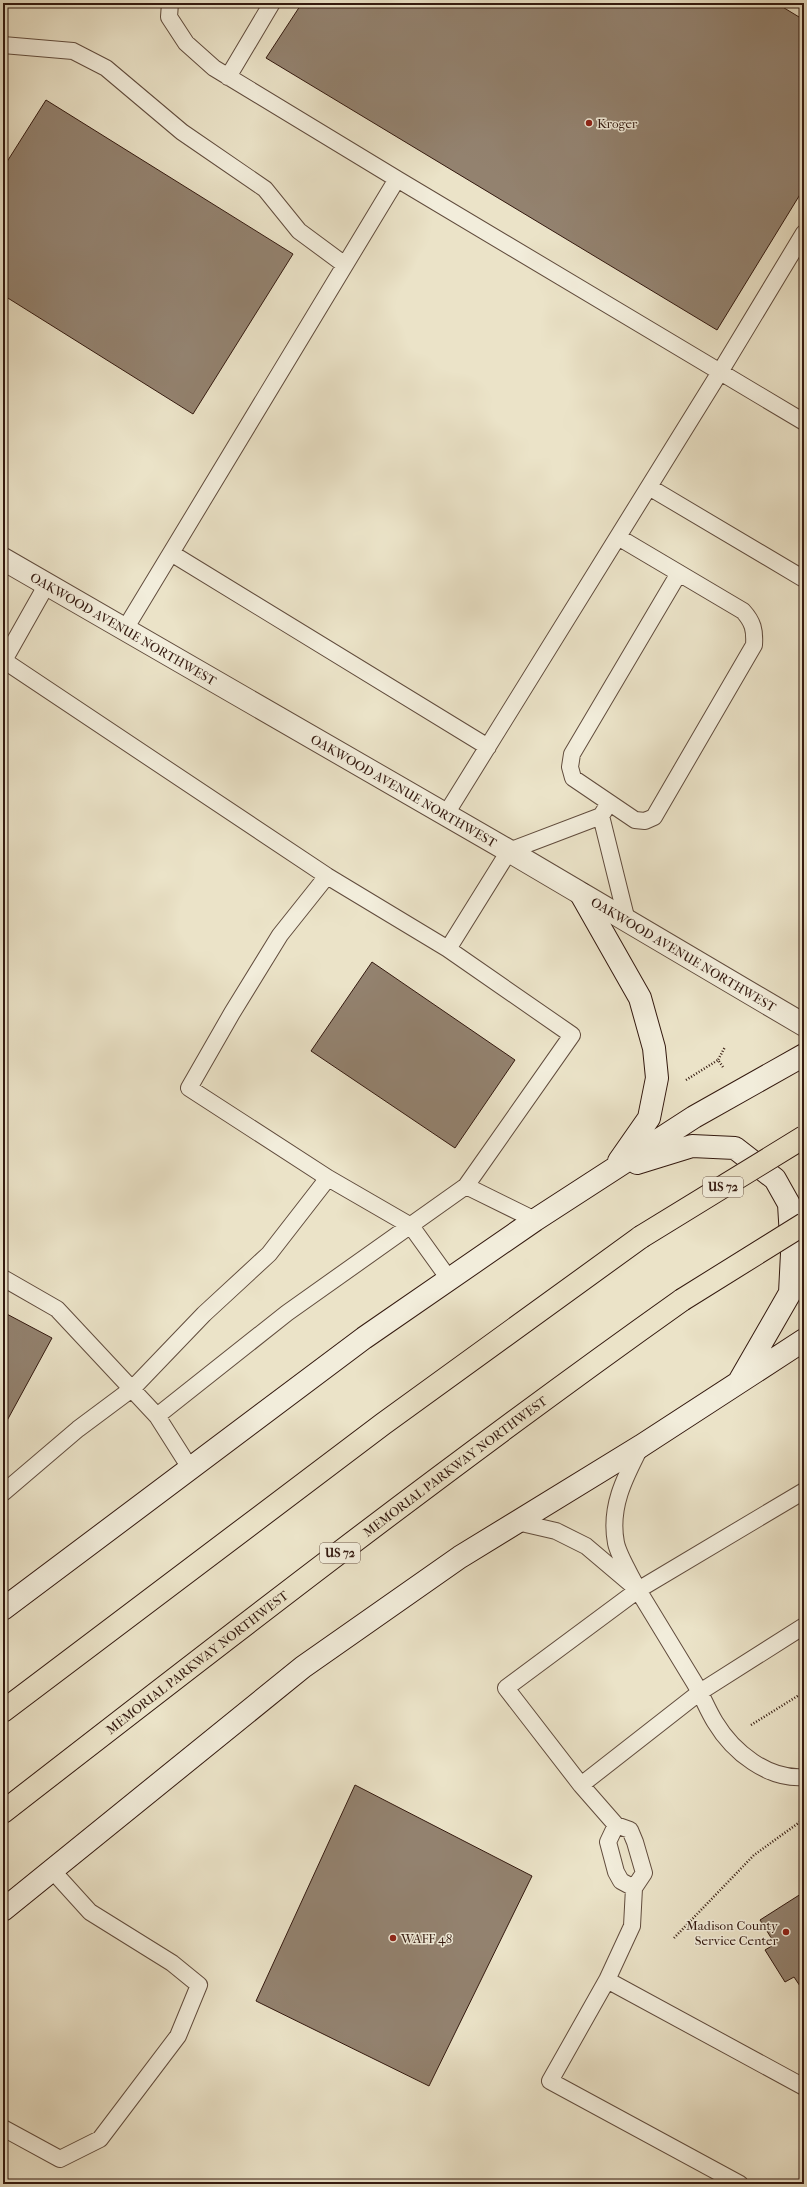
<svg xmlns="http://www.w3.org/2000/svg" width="807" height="2187" viewBox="0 0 807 2187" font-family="'IM FELL French Canon',serif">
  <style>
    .building { fill: #93826f; stroke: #33190f }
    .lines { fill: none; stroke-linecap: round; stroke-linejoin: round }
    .service-casing { stroke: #614c3d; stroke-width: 18 }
    .tertiary-casing { stroke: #614c3d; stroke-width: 24 }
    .secondary-casing { stroke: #33190f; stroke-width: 24 }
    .motorway-casing { stroke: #33190f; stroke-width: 24 }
    .path { stroke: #33190f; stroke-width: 2.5; stroke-dasharray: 1 2; stroke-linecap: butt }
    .service { stroke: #f2eddb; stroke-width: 16 }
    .tertiary { stroke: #f2eddb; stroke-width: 22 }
    .secondary { stroke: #f2eddb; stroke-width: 22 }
    .motorway { stroke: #ebe3c8; stroke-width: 22 }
    .motorway-bridge-casing { stroke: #33190f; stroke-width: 24; stroke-linecap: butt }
    .motorway-bridge { stroke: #ebe3c8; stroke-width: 22 }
    .poi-dot { fill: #8f2418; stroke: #f2eddb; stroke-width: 1.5 }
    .labels { text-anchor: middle; stroke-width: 3; stroke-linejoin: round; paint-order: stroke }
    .shield { fill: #f2eddb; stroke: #6c594c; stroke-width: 1 }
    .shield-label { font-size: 12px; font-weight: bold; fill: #33190f }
    .poi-label { font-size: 13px; fill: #33190f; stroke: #f2eddb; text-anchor: start }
    .street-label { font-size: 13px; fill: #33190f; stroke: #f2eddb }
  </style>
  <rect width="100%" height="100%" fill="#ebe3c8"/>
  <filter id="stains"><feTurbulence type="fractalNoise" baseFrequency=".005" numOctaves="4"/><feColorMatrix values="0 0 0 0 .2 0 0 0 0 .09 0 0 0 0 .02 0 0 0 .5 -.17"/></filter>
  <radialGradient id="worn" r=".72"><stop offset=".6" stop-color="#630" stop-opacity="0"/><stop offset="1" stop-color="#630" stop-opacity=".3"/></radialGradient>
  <!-- building -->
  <path class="building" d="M302 3H776L804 20V188L717 330 266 58Z
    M46 100 293 254 193 414 3 295V168Z
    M372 962 515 1060 455 1148 311 1051Z
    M3 1312 52 1338 3 1428Z
    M355 1785 532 1876 429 2086 256 2001Z
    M804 1892V1992L794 1977 785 1982 765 1950 775 1944 760 1920Z"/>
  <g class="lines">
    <!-- service casing -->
    <g class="service-casing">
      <path id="service" d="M170 3 169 17 186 43 214 68 397 179
        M3 45 73 51 106 68 182 132 265 189 299 231 345 265
        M228 77 272 3
        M649 487 804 579
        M618 537 743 611C753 622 755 630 754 645L654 817 645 821 635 820 573 778 570 767 572 754 679 573
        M171 553 488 747
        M125 629 397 179 804 422
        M3 660 327 876 448 949 509 851 601 816 609 803
        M3 662 47 584
        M446 814 720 372 804 233
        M601 816 627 921
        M327 876 280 935 232 1013 189 1088 328 1178 411 1226 449 1279
        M448 949 572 1035 466 1186
        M3 1278 57 1309 157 1416 190 1468
        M157 1416 287 1313 466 1186 535 1220
        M3 1493 78 1429 133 1388 204 1314 269 1254 328 1178
        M517 1522 556 1531 586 1546 638 1590C632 1577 619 1557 616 1543 609 1507 625 1477 641 1446
        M638 1590C657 1621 675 1651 694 1682 702 1695 707 1709 715 1722 733 1752 768 1780 804 1777
        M581 1785 700 1692 804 1626
        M616 1825 581 1785 506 1688 638 1590 804 1491
        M634 1888 621 1881 616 1872 608 1842 616 1825 630 1830 635 1842 644 1873 634 1888 632 1926 607 1980 804 2087
        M607 1980 550 2081 740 2184
        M3 2128 60 2159 100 2139 178 2036 199 1985 172 1963 90 1912 51 1869"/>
    </g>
    <!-- tertiary casing -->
    <g class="tertiary-casing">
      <g id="tertiary">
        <path id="s1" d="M3 559 509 851 804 1025"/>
      </g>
    </g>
    <!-- secondary casing -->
    <g class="secondary-casing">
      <path id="secondary" d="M581 894 640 998 654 1048 657 1078 649 1118 619 1161
        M637 1163 692 1146 735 1148 775 1179 789 1204 792 1253 790 1293 740 1380
        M3 1609 364 1338 535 1220 694 1117 804 1055
        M3 1910 303 1667 460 1557 641 1446 804 1340"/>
    </g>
    <!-- motorway casing -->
    <g class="motorway-casing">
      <g id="motorway">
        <path d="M3 1711 383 1424 641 1237"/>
        <path id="s2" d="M3 1812C227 1638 451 1464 682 1300"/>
      </g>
    </g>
    <!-- path -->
    <path class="path" d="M723 1067 718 1060 725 1047
      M686 1080 718 1060
      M751 1725 804 1692
      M674 1938 754 1855 804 1819"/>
    <!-- service -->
    <use href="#service" class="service"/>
    <!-- tertiary -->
    <use href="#tertiary" class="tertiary"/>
    <!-- secondary -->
    <use href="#secondary" class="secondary"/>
    <!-- motorway -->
    <use href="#motorway" class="motorway"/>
    <!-- motorway-bridge casing -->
    <g class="motorway-bridge-casing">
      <path id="motorway-bridge" d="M641 1237 804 1137
        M682 1300 804 1224"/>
    </g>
    <!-- motorway-bridge -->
    <use href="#motorway-bridge" class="motorway-bridge"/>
  </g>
  <!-- markers -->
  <g class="poi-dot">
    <circle cx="589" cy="123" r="4"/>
    <circle cx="786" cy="1932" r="4"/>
    <circle cx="393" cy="1938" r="4"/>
  </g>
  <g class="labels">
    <!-- shield labels -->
    <g class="shield">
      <rect x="703" y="1177" width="40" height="20" rx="3"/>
      <rect x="320" y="1543" width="40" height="20" rx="3"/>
    </g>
    <g class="shield-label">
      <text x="723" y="1191">US 72</text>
      <text x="340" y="1557">US 72</text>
    </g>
    <!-- poi labels -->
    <g class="poi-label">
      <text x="597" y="128">Kroger</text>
      <text x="778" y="1930" text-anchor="end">Madison County<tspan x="778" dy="15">Service Center</tspan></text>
      <text x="401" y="1943">WAFF 48</text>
    </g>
    <!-- street labels -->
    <g class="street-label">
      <text dy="5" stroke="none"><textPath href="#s1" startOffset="139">OAKWOOD AVENUE NORTHWEST</textPath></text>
      <text dy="5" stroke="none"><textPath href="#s1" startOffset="463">OAKWOOD AVENUE NORTHWEST</textPath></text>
      <text dy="5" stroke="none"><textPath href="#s1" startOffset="787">OAKWOOD AVENUE NORTHWEST</textPath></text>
      <text dy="5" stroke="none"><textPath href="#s2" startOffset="569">MEMORIAL PARKWAY NORTHWEST</textPath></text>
      <text dy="5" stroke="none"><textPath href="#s2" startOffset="245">MEMORIAL PARKWAY NORTHWEST</textPath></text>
    </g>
  </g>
  <!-- margin -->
  <rect width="807" height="2187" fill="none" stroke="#ebe3c8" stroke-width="16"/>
  <rect x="4" y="4" width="799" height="2179" fill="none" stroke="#33190f" stroke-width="2"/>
  <rect x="8" y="8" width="791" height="2171" fill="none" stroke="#33190f"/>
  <rect width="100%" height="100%" filter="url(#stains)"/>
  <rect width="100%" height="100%" fill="url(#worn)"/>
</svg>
